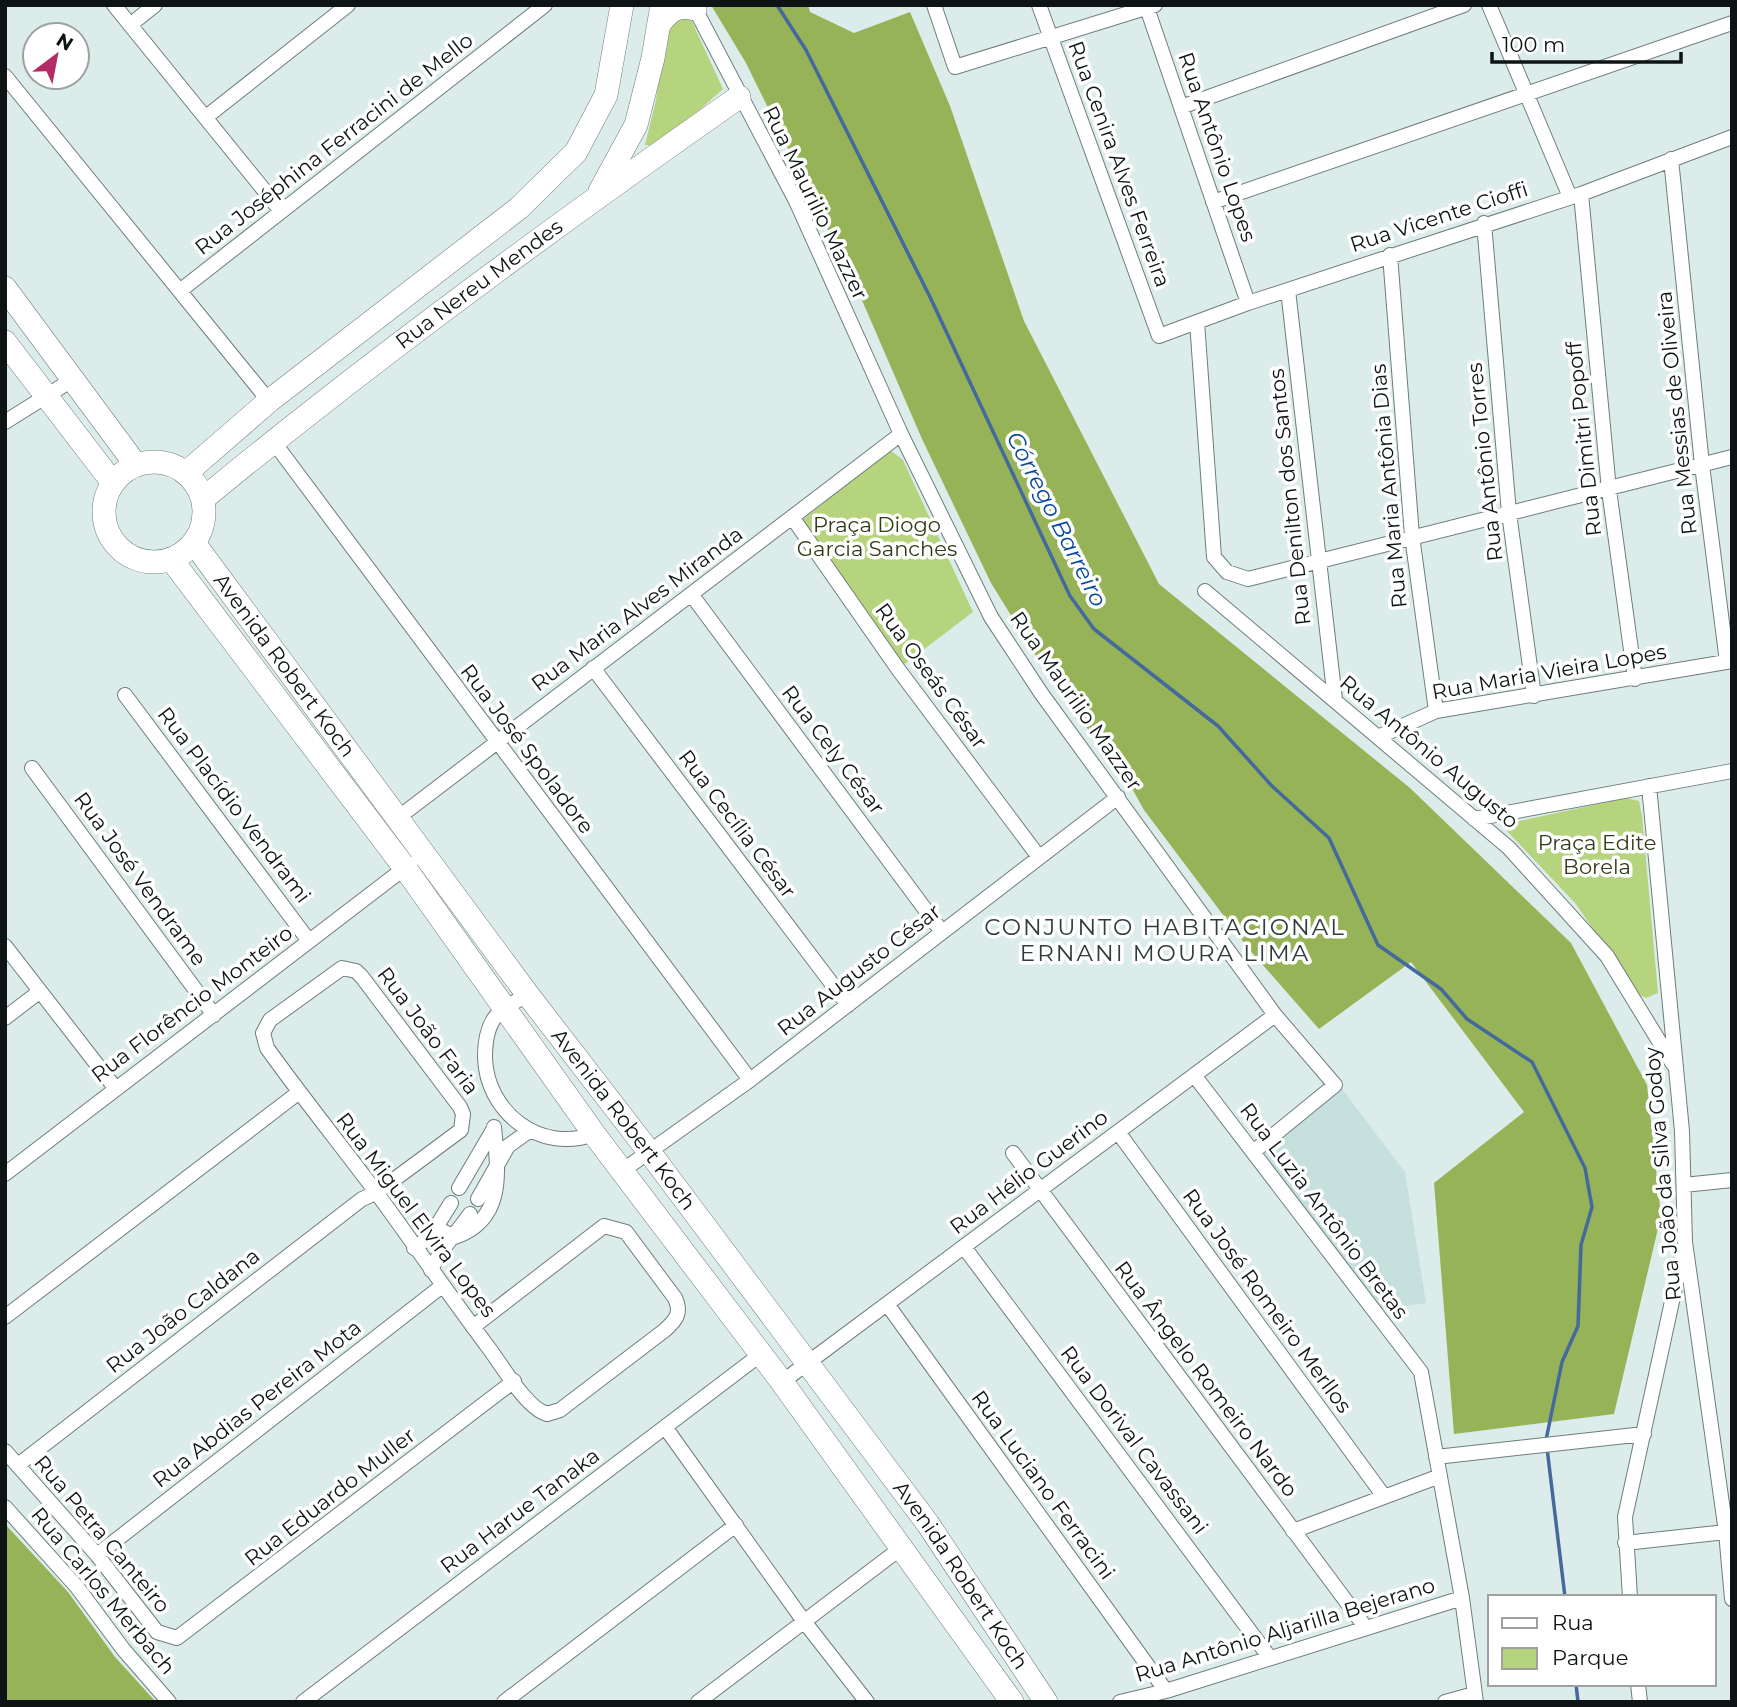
<svg xmlns="http://www.w3.org/2000/svg" width="1737" height="1707" viewBox="0 0 1737 1707" font-family="Montserrat,sans-serif">
  <style>
    .built { fill: #c6e0de }
    .green { fill: #b6d37d }
    .forest { fill: #96b357 }
    .lines { fill: none; stroke-linecap: round; stroke-linejoin: round }
    .stream { stroke: #45699c; stroke-width: 3.5 }
    .minor-casing { stroke: #6e7d7c; stroke-width: 16 }
    .primary-casing { stroke: #6e7d7c; stroke-width: 24 }
    .minor { stroke: #fff; stroke-width: 14 }
    .primary { stroke: #fff; stroke-width: 23 }
    .labels { text-anchor: middle; stroke-width: 7; stroke-linejoin: round; paint-order: stroke }
    .street-label { font-size: 21px; fill: #0e1414; stroke: #fff }
    .park-label { font-size: 21px; fill: #313c16; stroke: #fff }
    .water-label { font-size: 23px; font-style: italic; fill: #0849a0; stroke: #fff }
    .neighbourhood-label { font-size: 23px; letter-spacing: 2px; fill: #2e3c3b; stroke: #fff }
  </style>
  <rect width="100%" height="100%" fill="#dbeceb"/>
  <!-- built -->
  <path class="built" d="M1342 1089 1405 1172 1426 1303 1382 1309 1262 1151Z"/>
  <!-- green -->
  <path class="green" d="M687 11 723 89 659 146 645 145 656 100 664 33Z
    M890 450 903 460 973 612 898 669 801 521Z
    M1626 798 1639 801 1642 816 1657 982 1658 993 1646 998 1638 994 1575 903 1507 831 1510 823Z"/>
  <!-- forest -->
  <path class="forest" d="M711 5H808L810 12 854 33 910 12 950 106 1024 321 1159 584 1410 788 1571 943 1647 1085 1661 1216 1614 1414 1454 1434 1434 1183 1524 1112 1411 962 1319 1029 1248 948 1144 810 1129 783 1052 682 991 583 922 439 858 291 746 63Z
    M5 1524 68 1592 115 1657 156 1702H5Z"/>
  <g class="lines">
    <!-- stream -->
    <path class="stream" d="M777 5 806 50 930 297 1070 596 1094 629 1218 726 1272 786 1329 838 1378 945 1441 989 1467 1019 1532 1062 1585 1168 1592 1207 1581 1245 1578 1326 1562 1362 1546 1440
      M1547 1448 1565 1597
      M1576 1684 1578 1702"/>
    <!-- minor casing -->
    <g class="minor-casing">
      <path id="minor" d="M114 5 281 211
        M693 5 796 201 901 434 991 617 1041 693 1275 1015 1335 1085 1253 1152
        M934 5 955 67 1155 5
        M1039 5 1159 336 1248 303 1581 194 1732 137
        M1146 5 1248 303
        M1489 5 1570 197
        M130 25 155 5
        M5 76 269 401
        M1181 107 1464 5
        M206 117 348 5
        M1671 159 1702 465 1727 662
        M1581 194 1609 490 1635 679
        M1213 202 1732 23
        M1484 223 1509 513 1534 696
        M1390 255 1412 536 1436 711
        M181 290 545 5
        M1288 290 1335 700
        M1197 322 1214 557 1227 572 1248 579 1732 457
        M5 422 75 378
        M273 441 750 1080
        M792 517 898 669 1039 857
        M1205 591 1509 848 1607 956 1673 1064
        M691 594 942 932
        M593 668 848 1005
        M125 695 309 941
        M1378 737 1436 711 1732 661
        M32 768 214 1015
        M1649 786 1682 1131 1685 1242 1726 1532 1732 1599
        M399 817 901 434
        M1474 819 1732 771
        M5 946 116 1089
        M528 995C517 1001 504 1006 496 1016 487 1027 485 1043 485 1057 486 1112 540 1154 594 1134
        M5 1018 39 992
        M1194 1075 1421 1372 1462 1598 1476 1702
        M1118 1132 1383 1495
        M1013 1153 1366 1628
        M622 1171 750 1080 1118 797
        M5 1174 410 864
        M1684 1185 1732 1180
        M459 1188 493 1130
        M478 1199 508 1146 529 1131
        M436 1228 455 1237C506 1219 498 1171 494 1127
        M964 1247 1270 1658
        M414 1248 430 1237 451 1203
        M431 1270C440 1249 457 1233 470 1214
        M887 1304 1166 1691
        M5 1317 298 1093
        M782 1382 1275 1015
        M665 1427 803 1620 867 1702
        M5 1451 97 1555 157 1632 177 1638 514 1381
        M1436 1457 1644 1434
        M18 1465 362 1199 376 1193 461 1130 463 1114 460 1107 362 977 356 971 342 968 270 1020 263 1033 267 1048C302 1097 340 1144 376 1192 414 1244 450 1296 488 1347 502 1365 526 1408 547 1414L560 1410 665 1330C676 1320 682 1313 675 1298L626 1232 604 1226 473 1327
        M5 1507 77 1587 123 1649 169 1702
        M1293 1531 1440 1476
        M1625 1543 1726 1532
        M97 1555 442 1286
        M1630 1597 1625 1517 1683 1251
        M1638 1684 1640 1702
        M303 1702 761 1354
        M504 1702 736 1525
        M698 1702 901 1548
        M1120 1702 1166 1691 1462 1598
        M1445 1702 1474 1694"/>
    </g>
    <!-- primary casing -->
    <g class="primary-casing">
      <g id="primary">
        <path d="M659 24C670 11 676 4 695 9"/>
        <path d="M600 191 636 125 653 58 662 5"/>
        <path d="M5 288 136 465"/>
        <path d="M5 342 113 483"/>
        <circle cx="154" cy="512" r="50"/>
        <path d="M186 473 269 401 519 208 576 152 606 95 622 5"/>
        <path id="s1" d="M203 499C375 357 556 225 739 97"/>
        <path id="s2" d="M194 543 528 995 650 1153 928 1524 1046 1702"/>
        <path d="M171 559 405 868 594 1134 782 1382 1012 1702"/>
      </g>
    </g>
    <!-- minor -->
    <use href="#minor" class="minor"/>
    <!-- primary -->
    <use href="#primary" class="primary"/>
  </g>
  <g class="labels">
    <!-- street labels -->
    <g class="street-label">
      <text transform="translate(334 144) rotate(-38)" y="7">Rua Joséphina Ferracini de Mello</text>
      <text transform="translate(1217 147) rotate(71)" y="7">Rua Antônio Lopes</text>
      <text transform="translate(1119 164) rotate(70)" y="7">Rua Cenira Alves Ferreira</text>
      <text transform="translate(815 203) rotate(64)" y="7">Rua Maurilio Mazzer</text>
      <text transform="translate(1439 217) rotate(-18)" y="7">Rua Vicente Cioffi</text>
      <text dy="7" stroke="none"><textPath href="#s1" startOffset="350">Rua Nereu Mendes</textPath></text>
      <text transform="translate(1677 413) rotate(-96)" y="7">Rua Messias de Oliveira</text>
      <text transform="translate(1584 439) rotate(-96)" y="7">Rua Dimitri Popoff</text>
      <text transform="translate(1485 462) rotate(-96)" y="7">Rua Antônio Torres</text>
      <text transform="translate(1389 486) rotate(-95)" y="7">Rua Maria Antônia Dias</text>
      <text transform="translate(1290 497) rotate(-96)" y="7">Rua Denilton dos Santos</text>
      <text transform="translate(637 609) rotate(-37)" y="7">Rua Maria Alves Miranda</text>
      <text dy="7" stroke="none"><textPath href="#s2" startOffset="152">Avenida Robert Koch</textPath></text>
      <text transform="translate(1549 672) rotate(-10)" y="7">Rua Maria Vieira Lopes</text>
      <text transform="translate(931 676) rotate(54)" y="7">Rua Oseás César</text>
      <text transform="translate(1076 701) rotate(55)" y="7">Rua Maurilio Mazzer</text>
      <text transform="translate(527 749) rotate(53)" y="7">Rua José Spoladore</text>
      <text transform="translate(833 750) rotate(53)" y="7">Rua Cely César</text>
      <text transform="translate(1429 752) rotate(40)" y="7">Rua Antônio Augusto</text>
      <text transform="translate(234 805) rotate(53)" y="7">Rua Placídio Vendrami</text>
      <text transform="translate(737 824) rotate(53)" y="7">Rua Cecília César</text>
      <text transform="translate(140 879) rotate(54)" y="7">Rua José Vendrame</text>
      <text transform="translate(859 970) rotate(-38)" y="7">Rua Augusto César</text>
      <text transform="translate(192 1004) rotate(-37)" y="7">Rua Florêncio Monteiro</text>
      <text transform="translate(428 1031) rotate(53)" y="7">Rua João Faria</text>
      <text dy="7" stroke="none"><textPath href="#s2" startOffset="719">Avenida Robert Koch</textPath></text>
      <text transform="translate(1029 1172) rotate(-37)" y="7">Rua Hélio Guerino</text>
      <text transform="translate(1663 1174) rotate(-95)" y="7">Rua João da Silva Godoy</text>
      <text transform="translate(1324 1211) rotate(53)" y="7">Rua Luzia Antônio Bretas</text>
      <text transform="translate(416 1215) rotate(53)" y="7">Rua Miguel Elvira Lopes</text>
      <text transform="translate(1267 1301) rotate(54)" y="7">Rua José Romeiro Merllos</text>
      <text transform="translate(183 1311) rotate(-38)" y="7">Rua João Caldana</text>
      <text transform="translate(1206 1379) rotate(53)" y="7">Rua Ângelo Romeiro Nardo</text>
      <text transform="translate(257 1404) rotate(-38)" y="7">Rua Abdias Pereira Mota</text>
      <text transform="translate(1134 1440) rotate(53)" y="7">Rua Dorival Cavassani</text>
      <text transform="translate(1043 1485) rotate(54)" y="7">Rua Luciano Ferracini</text>
      <text transform="translate(330 1497) rotate(-38)" y="7">Rua Eduardo Muller</text>
      <text transform="translate(520 1511) rotate(-37)" y="7">Rua Harue Tanaka</text>
      <text transform="translate(102 1534) rotate(50)" y="7">Rua Petra Canteiro</text>
      <text dy="7" stroke="none"><textPath href="#s2" startOffset="1286">Avenida Robert Koch</textPath></text>
      <text transform="translate(103 1591) rotate(50)" y="7">Rua Carlos Merbach</text>
      <text transform="translate(1285 1630) rotate(-17)" y="7">Rua Antônio Aljarilla Bejerano</text>
    </g>
    <!-- park labels -->
    <g class="park-label">
      <text x="877" y="532">Praça Diogo<tspan x="877" dy="24">Garcia Sanches</tspan></text>
      <text x="1597" y="850">Praça Edite<tspan x="1597" dy="24">Borela</tspan></text>
    </g>
    <!-- water labels -->
    <g class="water-label">
      <text transform="translate(1057 519) rotate(63)" y="8">Córrego Barreiro</text>
    </g>
    <!-- neighbourhood labels -->
    <g class="neighbourhood-label">
      <text x="1165" y="935">CONJUNTO HABITACIONAL<tspan x="1165" dy="26">ERNANI MOURA LIMA</tspan></text>
    </g>
  </g>
  <!-- border -->
  <rect width="1737" height="1707" fill="none" stroke="#0e1414" stroke-width="14"/>
  <!-- legend -->
  <rect x="1488" y="1595" width="228" height="91" fill="#ffffff" stroke="#9fa1a1" stroke-width="2"/>
  <rect x="1502" y="1618" width="35" height="10" fill="#ffffff" stroke="#9fa1a1" stroke-width="2"/>
  <text x="1552" y="1630" font-size="21" fill="#0e1414">Rua</text>
  <rect x="1502" y="1648" width="35" height="21" fill="#b6d37d" stroke="#9fa1a1" stroke-width="2"/>
  <text x="1552" y="1665" font-size="21" fill="#0e1414">Parque</text>
  <!-- north arrow -->
  <g transform="translate(56 56) rotate(32)"><circle r="33" fill="#ffffff" stroke="#9fa1a1" stroke-width="2"/>
  <path d="M0-5L12 26L0 18L-12 26Z" fill="#b52b67"/>
  <text y="-10" font-size="19" font-weight="bold" text-anchor="middle" fill="#0e1414">N</text>
  </g>
  <!-- scale -->
  <path d="M1492 52v10h189v-10" fill="none" stroke="#0e1414" stroke-width="3.5"/>
  <text x="1502" y="52" font-size="21" fill="#0e1414" stroke="#ffffff" stroke-width="5" paint-order="stroke">100 m</text>
</svg>
